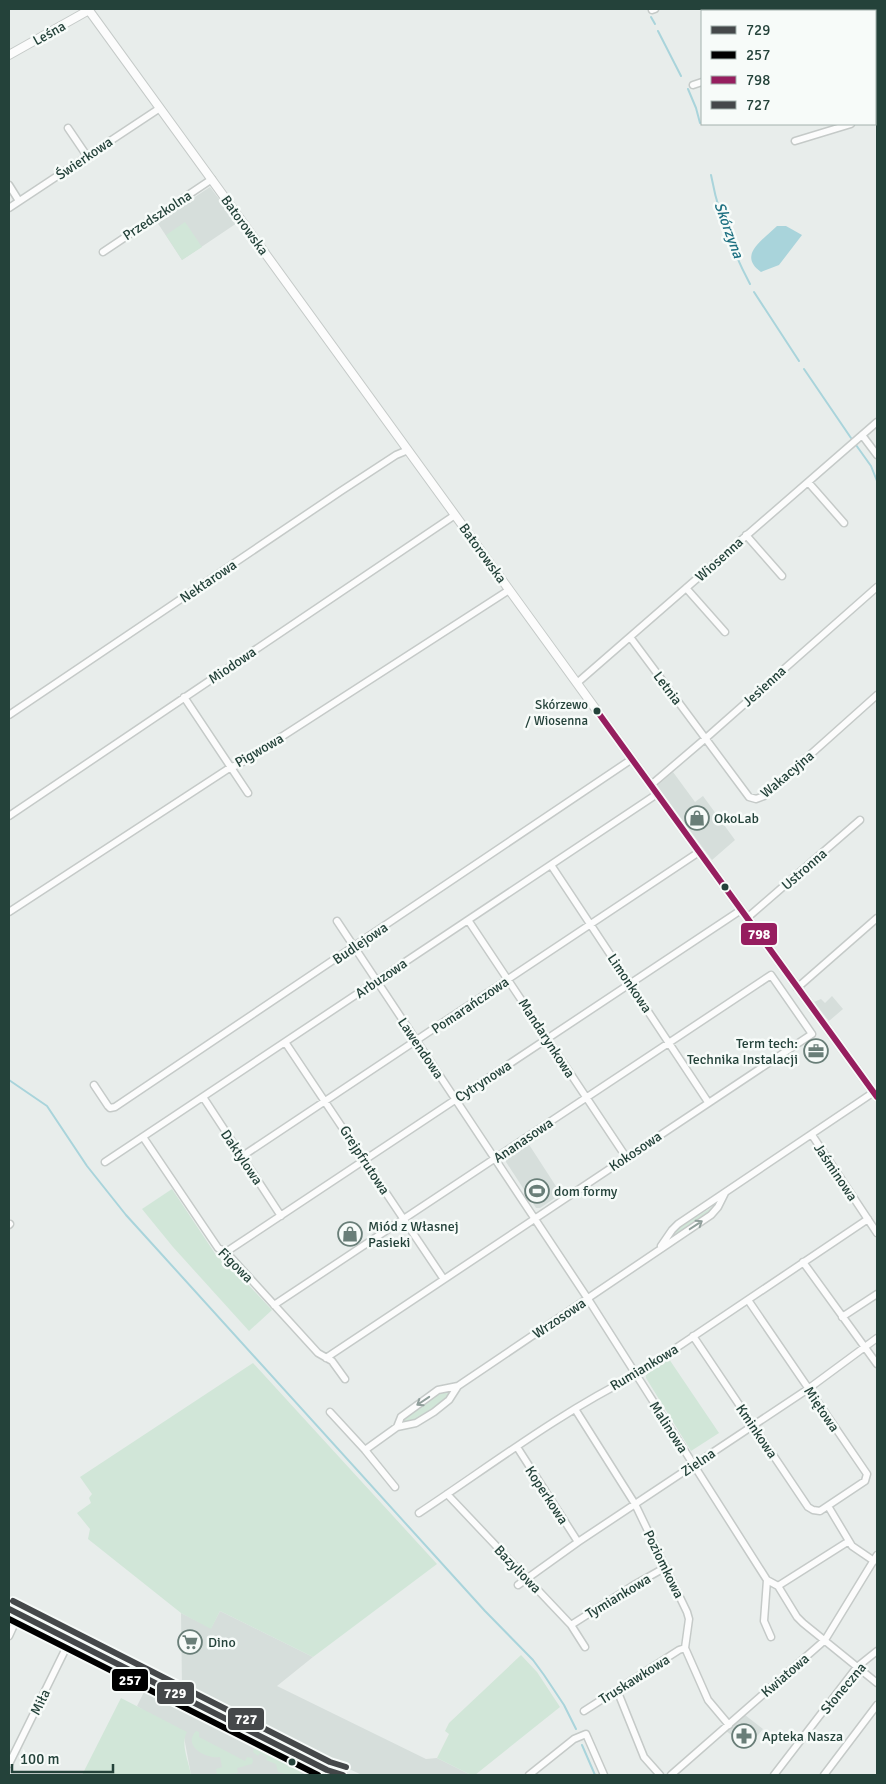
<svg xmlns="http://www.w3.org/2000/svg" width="886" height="1784" viewBox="0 0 886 1784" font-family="Signika,sans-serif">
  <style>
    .built { fill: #d6dedb }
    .green { fill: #d1e6d8 }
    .water { fill: #a9d4db }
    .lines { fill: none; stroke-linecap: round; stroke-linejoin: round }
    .stream { stroke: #a9d4db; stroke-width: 2 }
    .minor-casing { stroke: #c5cac8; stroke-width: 9 }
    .tertiary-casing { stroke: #c5cac8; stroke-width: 10 }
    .minor { stroke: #fcfcfc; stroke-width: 6 }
    .tertiary { stroke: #fcfcfc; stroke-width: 8 }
    .bus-1-casing { stroke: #f7fbf9; stroke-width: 10 }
    .bus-2-casing { stroke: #f7fbf9; stroke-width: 10 }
    .bus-3-casing { stroke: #f7fbf9; stroke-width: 10 }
    .bus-4-casing { stroke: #f7fbf9; stroke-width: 10 }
    .bus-1 { stroke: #45484a; stroke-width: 6 }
    .bus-2 { stroke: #000; stroke-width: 6 }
    .bus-3 { stroke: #961e5f; stroke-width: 6 }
    .bus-4 { stroke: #45484a; stroke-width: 6 }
    .oneway { stroke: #909f9b }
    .bus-dot { fill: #24423a; stroke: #f7fbf9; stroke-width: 2 }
    .labels { text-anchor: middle; stroke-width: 5; stroke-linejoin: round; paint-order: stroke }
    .bus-label { font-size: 13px; fill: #24423a; stroke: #f7fbf9; text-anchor: end }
    .street-label { font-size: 14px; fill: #24423a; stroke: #f7fbf9 }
    .poi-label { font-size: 14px; fill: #24423a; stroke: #f7fbf9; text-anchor: start }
    .water-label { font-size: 15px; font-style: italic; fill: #1c6f80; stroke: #f7fbf9 }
    .line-badge { stroke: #f7fbf9; stroke-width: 2 }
    .badge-label { font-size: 14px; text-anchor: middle; font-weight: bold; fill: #fff }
  </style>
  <rect width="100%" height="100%" fill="#e8edeb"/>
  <!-- built -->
  <path class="built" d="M210 187 237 223 182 260 157 222Z
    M673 772 695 802 703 796 735 840 712 860 657 786Z
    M832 996 843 1009 829 1021 814 1002 821 999 825 1003Z
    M528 1143 561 1194 540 1208H536L506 1162V1158Z
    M220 1611 313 1657 277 1686 426 1759 437 1758 471 1775H362L236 1716 182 1687 181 1613 211 1628Z
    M145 1690 300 1769 312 1775H191L184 1737 137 1706Z
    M745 1715 763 1729 748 1747 726 1731Z"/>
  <!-- green -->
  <path class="green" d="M185 222 202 247 182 260 166 235Z
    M172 1189 218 1258 227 1262 272 1310 249 1331 173 1247 142 1209Z
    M717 1204 712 1211 673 1236 679 1228Z
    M669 1359 719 1433 691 1451 646 1378V1375L655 1368H659L660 1365Z
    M253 1363 437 1564 313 1657 220 1611 211 1629 181 1613 88 1539 90 1529 77 1513 91 1503 89 1498 92 1494 80 1477Z
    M451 1390V1393C438 1408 421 1418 402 1424L400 1422 403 1418 438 1394Z
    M521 1655 537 1672 560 1707 475 1775H471L437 1758 449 1734 445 1731 449 1723Z
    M121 1698 187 1732C180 1744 189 1762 191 1775H82Z
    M196 1731 199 1732V1737L245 1761 247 1757 252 1758 253 1761 252 1764 237 1768 238 1773 217 1775 216 1769 222 1767 220 1757C206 1759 182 1746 196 1731Z
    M255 1746 300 1769 301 1775H289L278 1772 276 1764 266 1760 267 1757 260 1753 258 1756 253 1752Z"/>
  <!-- water -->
  <path class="water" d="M777 226H786L802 235 779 265 761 272C737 255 763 240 777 226Z"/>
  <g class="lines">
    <!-- stream -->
    <path class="stream" d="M651 17 655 24
      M658 31 681 76
      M688 89 696 108 700 123
      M711 175C718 213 732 250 750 284
      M754 292 799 361
      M804 369 851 438
      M856 445 871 466 877 481
      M9 1080 47 1106 87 1166 126 1215 485 1611 533 1660 544 1675 564 1705 576 1729
      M582 1745 595 1775"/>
    <!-- minor casing -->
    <g class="minor-casing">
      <path id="minor" d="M652 10 655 9
        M875 27H877
        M693 85 702 82
        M875 116 877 115
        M68 128 87 156
        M795 141 851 124
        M9 185 19 201
        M9 208 160 108
        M103 252 212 179
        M862 435 877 455
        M808 482 844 523
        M746 535 782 576
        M686 588 725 632
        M630 637 749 797 756 799 764 796 877 695
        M577 683 877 422
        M184 697 248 793
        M9 715 341 491 396 455 408 450
        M651 785 706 738 877 587
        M9 816 455 515
        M551 865 708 1102
        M9 912 231 767 238 765 509 590
        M747 918 860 820
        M468 920 626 1157
        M337 921 588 1299 767 1580 778 1586 797 1617 803 1623 877 1683
        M797 988 877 918
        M285 1042 443 1278
        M94 1085 108 1106 110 1108 115 1107 632 759
        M203 1097 281 1216
        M812 1135 877 1233
        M143 1137 218 1248 226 1252 318 1353 332 1361 345 1379
        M241 1157 699 852
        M105 1162 657 794
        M9 1225 10 1224
        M661 1246 672 1230 678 1224 874 1092
        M226 1252 741 910
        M803 1262 877 1364
        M274 1305 771 975 812 1034 326 1358
        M842 1317 877 1294
        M693 1336 808 1507 813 1510 820 1511 865 1481 867 1474 748 1300
        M575 1409 635 1504 687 1612 689 1619 685 1648 708 1700 729 1725
        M330 1412 365 1450 395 1487
        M397 1427 401 1417 438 1390 458 1386 711 1215 718 1207 725 1193
        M517 1447 578 1542
        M365 1450 397 1427 416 1423 434 1412 449 1400 458 1386
        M447 1494 571 1625 585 1647
        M828 1506 852 1546 874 1561
        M419 1513C490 1466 559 1413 636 1375L868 1219
        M767 1580 764 1621 771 1637
        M518 1585 578 1542 808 1389 877 1338
        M778 1586 849 1541
        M571 1625 634 1585 666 1567
        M9 1636 19 1614
        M617 1690 644 1757 660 1775
        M584 1711 679 1650 685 1648
        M9 1764 70 1640
        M529 1775 574 1739 586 1734 604 1775
        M671 1775 825 1640 877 1555
        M774 1775 857 1667 877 1651
        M824 1775 877 1705"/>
    </g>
    <!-- tertiary casing -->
    <g class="tertiary-casing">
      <path id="tertiary" d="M88 9 877 1097
        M9 55 89 10
        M9 1609 327 1770 343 1775"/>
    </g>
    <!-- minor -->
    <use href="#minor" class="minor"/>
    <!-- tertiary -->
    <use href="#tertiary" class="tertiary"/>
    <!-- bus-1 casing -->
    <g class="bus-1-casing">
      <path id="bus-1" d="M9 1609 327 1770 343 1775"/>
    </g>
    <!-- bus-2 casing -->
    <g class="bus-2-casing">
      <path id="bus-2" d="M9 1619 318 1775"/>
    </g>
    <!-- bus-3 casing -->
    <g class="bus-3-casing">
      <path id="bus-3" d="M597 711 877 1097"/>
    </g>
    <!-- bus-4 casing -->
    <g class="bus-4-casing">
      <path id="bus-4" d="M13 1601 330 1762 346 1767"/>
    </g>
    <!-- bus-1 -->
    <use href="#bus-1" class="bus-1"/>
    <!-- bus-2 -->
    <use href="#bus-2" class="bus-2"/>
    <!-- bus-3 -->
    <use href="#bus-3" class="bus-3"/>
    <!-- bus-4 -->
    <use href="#bus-4" class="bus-4"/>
  </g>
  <!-- one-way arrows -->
  <defs><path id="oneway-shaft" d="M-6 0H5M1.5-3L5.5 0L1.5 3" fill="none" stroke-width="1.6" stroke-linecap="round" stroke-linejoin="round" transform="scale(1.25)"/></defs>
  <g class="oneway">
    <use href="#oneway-shaft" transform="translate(696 1225) rotate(-33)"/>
    <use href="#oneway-shaft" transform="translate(423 1401) rotate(146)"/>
  </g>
  <!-- icons -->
  <defs>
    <g id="shop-ring" transform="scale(1.25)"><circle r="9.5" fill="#f7fbf9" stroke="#697e78" stroke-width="1.5"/><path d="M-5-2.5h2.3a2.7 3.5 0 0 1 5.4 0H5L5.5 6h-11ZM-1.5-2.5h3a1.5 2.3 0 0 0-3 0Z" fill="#697e78"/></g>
    <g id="office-ring" transform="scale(1.25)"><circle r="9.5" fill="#f7fbf9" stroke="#697e78" stroke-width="1.5"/><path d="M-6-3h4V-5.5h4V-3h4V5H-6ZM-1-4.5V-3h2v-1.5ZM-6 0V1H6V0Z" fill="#697e78"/></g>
    <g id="stadium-ring" transform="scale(1.25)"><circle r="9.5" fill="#f7fbf9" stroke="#697e78" stroke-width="1.5"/><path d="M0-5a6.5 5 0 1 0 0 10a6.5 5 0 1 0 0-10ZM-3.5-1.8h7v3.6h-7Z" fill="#697e78"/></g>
    <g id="supermarket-ring" transform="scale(1.25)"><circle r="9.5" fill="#f7fbf9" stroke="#697e78" stroke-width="1.5"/><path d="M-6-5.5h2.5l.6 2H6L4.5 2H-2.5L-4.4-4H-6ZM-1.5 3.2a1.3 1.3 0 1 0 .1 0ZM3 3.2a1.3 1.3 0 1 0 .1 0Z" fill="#697e78"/></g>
    <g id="pharmacy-ring" transform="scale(1.25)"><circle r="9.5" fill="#f7fbf9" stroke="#697e78" stroke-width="1.5"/><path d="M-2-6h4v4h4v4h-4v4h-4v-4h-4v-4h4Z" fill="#697e78"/></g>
  </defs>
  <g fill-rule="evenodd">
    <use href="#shop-ring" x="697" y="818"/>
    <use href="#office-ring" x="816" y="1051"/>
    <use href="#stadium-ring" x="537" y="1191"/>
    <use href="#shop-ring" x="350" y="1234"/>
    <use href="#supermarket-ring" x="190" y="1642"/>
    <use href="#pharmacy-ring" x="744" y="1736"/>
  </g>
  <!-- markers -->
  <g class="bus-dot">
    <circle cx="597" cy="711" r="4.5"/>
    <circle cx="725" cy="887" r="4.5"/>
    <circle cx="292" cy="1762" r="4.5"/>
  </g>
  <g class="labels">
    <!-- bus labels -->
    <g class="bus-label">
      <text x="588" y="709">Skórzewo<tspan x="588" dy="16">/ Wiosenna</tspan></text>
    </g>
    <!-- street labels -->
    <g class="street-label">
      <text transform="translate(49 33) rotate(-29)" y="5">Leśna</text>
      <text transform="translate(84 158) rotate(-34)" y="5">Świerkowa</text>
      <text transform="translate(157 215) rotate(-33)" y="5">Przedszkolna</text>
      <text transform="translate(245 225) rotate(54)" y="5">Batorowska</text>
      <text transform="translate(483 553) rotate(54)" y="5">Batorowska</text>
      <text transform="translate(719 559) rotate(-42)" y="5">Wiosenna</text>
      <text transform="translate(208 581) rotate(-34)" y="5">Nektarowa</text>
      <text transform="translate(232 665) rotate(-34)" y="5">Miodowa</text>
      <text transform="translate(764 686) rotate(-42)" y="5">Jesienna</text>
      <text transform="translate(668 688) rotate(53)" y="5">Letnia</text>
      <text transform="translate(259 750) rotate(-30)" y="5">Pigwowa</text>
      <text transform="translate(787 774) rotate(-40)" y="5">Wakacyjna</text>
      <text transform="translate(804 869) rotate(-41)" y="5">Ustronna</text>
      <text transform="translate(360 943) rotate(-34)" y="5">Budlejowa</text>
      <text transform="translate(381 978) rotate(-34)" y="5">Arbuzowa</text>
      <text transform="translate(630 983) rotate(56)" y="5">Limonkowa</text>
      <text transform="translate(470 1005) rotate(-34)" y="5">Pomarańczowa</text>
      <text transform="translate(547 1038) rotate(57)" y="5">Mandarynkowa</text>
      <text transform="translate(421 1048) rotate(56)" y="5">Lawendowa</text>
      <text transform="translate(483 1081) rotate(-33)" y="5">Cytrynowa</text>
      <text transform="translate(523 1140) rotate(-34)" y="5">Ananasowa</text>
      <text transform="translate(635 1151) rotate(-34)" y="5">Kokosowa</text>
      <text transform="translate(242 1157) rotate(56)" y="5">Daktylowa</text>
      <text transform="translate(365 1160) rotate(57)" y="5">Grejpfrutowa</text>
      <text transform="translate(836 1172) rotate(56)" y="5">Jaśminowa</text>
      <text transform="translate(236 1265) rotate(45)" y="5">Figowa</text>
      <text transform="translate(559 1318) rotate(-34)" y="5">Wrzosowa</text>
      <text transform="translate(644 1367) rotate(-31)" y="5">Rumiankowa</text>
      <text transform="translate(822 1409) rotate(56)" y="5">Miętowa</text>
      <text transform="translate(669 1427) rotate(57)" y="5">Malinowa</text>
      <text transform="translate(757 1431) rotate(56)" y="5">Kminkowa</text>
      <text transform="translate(698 1462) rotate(-34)" y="5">Zielna</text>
      <text transform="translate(547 1495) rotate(57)" y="5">Koperkowa</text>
      <text transform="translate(664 1564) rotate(64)" y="5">Poziomkowa</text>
      <text transform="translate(518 1569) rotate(46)" y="5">Bazyliowa</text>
      <text transform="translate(618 1596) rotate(-31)" y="5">Tymiankowa</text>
      <text transform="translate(785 1675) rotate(-41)" y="5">Kwiatowa</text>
      <text transform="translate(634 1679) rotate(-32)" y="5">Truskawkowa</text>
      <text transform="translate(843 1688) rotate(-50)" y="5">Słoneczna</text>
      <text transform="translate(40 1702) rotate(-64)" y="5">Miła</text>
    </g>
    <!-- poi labels -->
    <g class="poi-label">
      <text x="714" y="823">OkoLab</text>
      <text x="798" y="1048" text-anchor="end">Term tech:<tspan x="798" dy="16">Technika Instalacji</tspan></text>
      <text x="554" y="1196">dom formy</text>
      <text x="368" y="1231">Miód z Własnej<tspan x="368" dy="16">Pasieki</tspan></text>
      <text x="208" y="1647">Dino</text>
      <text x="762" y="1741">Apteka Nasza</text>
    </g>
    <!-- water labels -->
    <g class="water-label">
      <text transform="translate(729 230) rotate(70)" y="5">Skórzyna</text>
    </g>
  </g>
  <g class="line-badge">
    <rect x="740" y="922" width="38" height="24" rx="5" fill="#961e5f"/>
    <rect x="111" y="1668" width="38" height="24" rx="5" fill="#000"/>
    <rect x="156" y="1681" width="39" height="24" rx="5" fill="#45484a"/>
    <rect x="227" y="1707" width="38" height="24" rx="5" fill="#45484a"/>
  </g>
  <g class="badge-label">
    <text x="759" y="939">798</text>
    <text x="130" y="1685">257</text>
    <text x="175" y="1698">729</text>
    <text x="246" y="1724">727</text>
  </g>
  <!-- border -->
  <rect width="886" height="1784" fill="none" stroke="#24423a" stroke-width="20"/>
  <!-- legend -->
  <rect x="701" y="10" width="175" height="115" fill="#f7fbf9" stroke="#a3b1ad"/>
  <rect x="711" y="26" width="25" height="8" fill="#45484a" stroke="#a3b1ad"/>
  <text x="746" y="35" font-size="15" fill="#24423a">729</text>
  <rect x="711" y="51" width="25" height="8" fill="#000000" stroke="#a3b1ad"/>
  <text x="746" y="60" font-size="15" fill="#24423a">257</text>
  <rect x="711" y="76" width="25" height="8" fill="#961e5f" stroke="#a3b1ad"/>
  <text x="746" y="85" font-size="15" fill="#24423a">798</text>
  <rect x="711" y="101" width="25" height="8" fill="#45484a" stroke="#a3b1ad"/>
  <text x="746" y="110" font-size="15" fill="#24423a">727</text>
  <!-- scale -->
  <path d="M12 1764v8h101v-8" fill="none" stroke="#24423a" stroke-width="2.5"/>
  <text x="20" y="1764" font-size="15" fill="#24423a" stroke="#f7fbf9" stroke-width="4" paint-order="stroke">100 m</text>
</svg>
